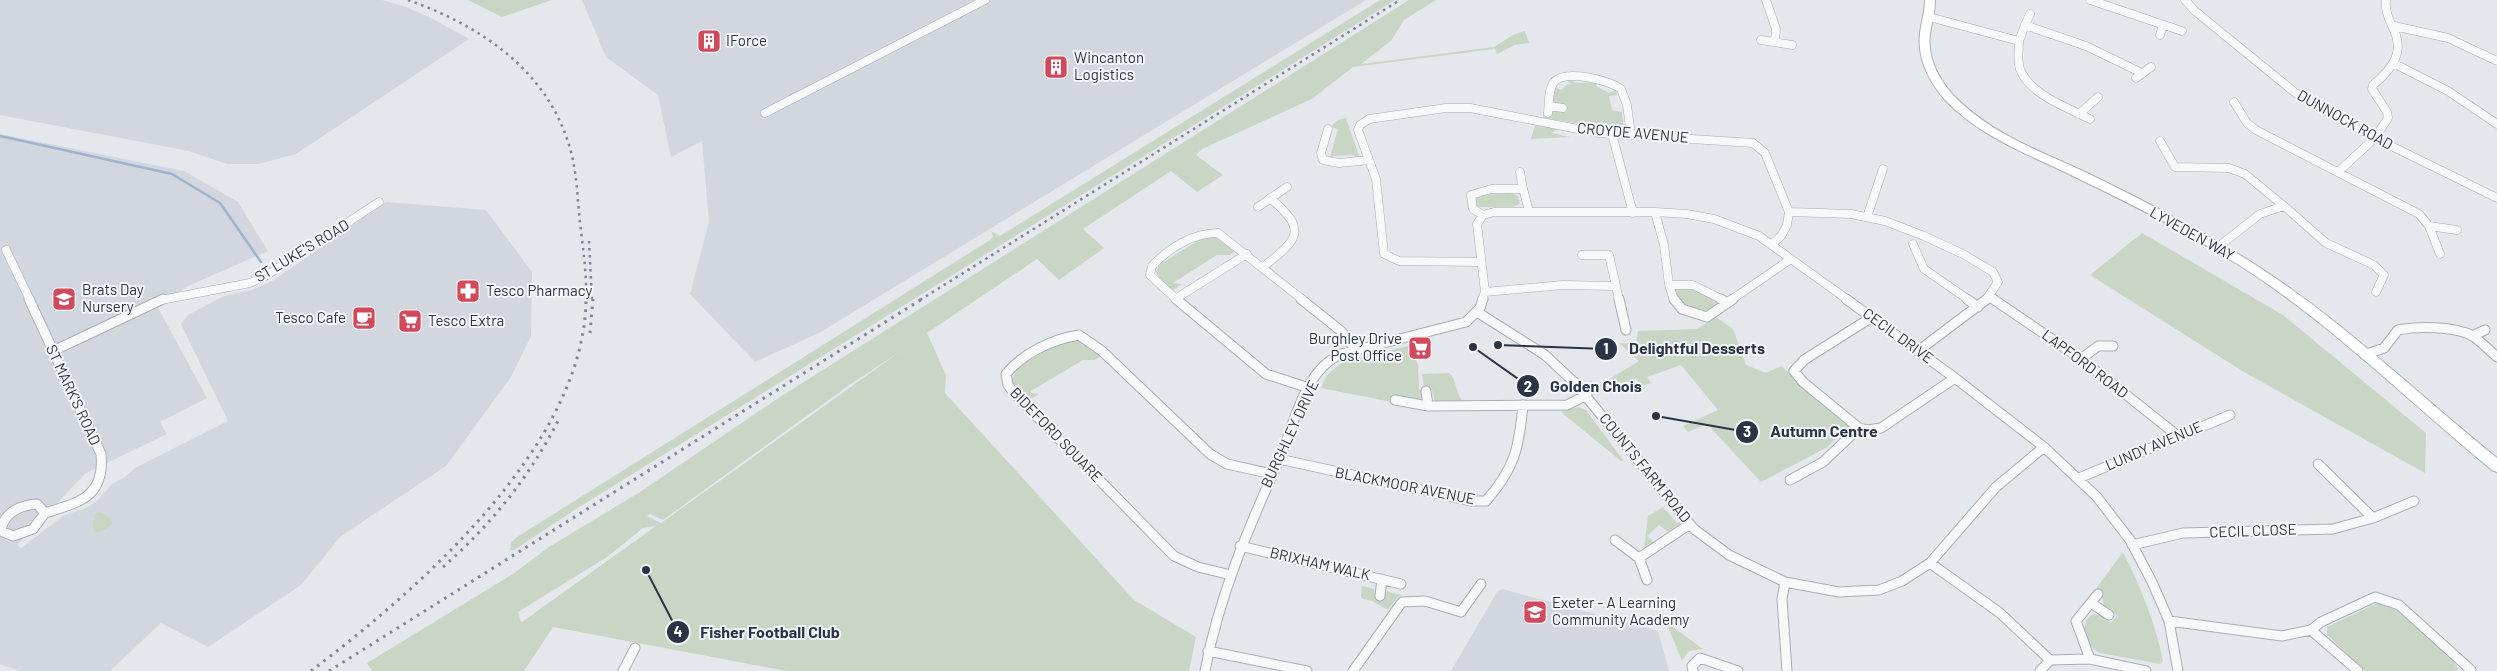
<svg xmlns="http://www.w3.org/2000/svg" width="2497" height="671" viewBox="0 0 2497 671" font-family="Barlow,sans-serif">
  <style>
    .built { fill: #d2d6de }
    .green { fill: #c9d6c5; fill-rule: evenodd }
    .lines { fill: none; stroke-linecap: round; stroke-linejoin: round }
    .stream { stroke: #9fb4cc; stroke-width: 2.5 }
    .street-far1-casing { stroke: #a9aeb7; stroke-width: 9 }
    .street-casing { stroke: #a9aeb7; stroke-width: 11 }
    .secondary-casing { stroke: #a9aeb7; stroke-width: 2 }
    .street-far1 { stroke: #f7f8fa; stroke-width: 8 }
    .street { stroke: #f7f8fa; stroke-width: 9 }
    .secondary { fill: #fff; fill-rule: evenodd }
    .rail-far1 { stroke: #7d8696; stroke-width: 2.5; stroke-dasharray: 2.5 4.5; stroke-linecap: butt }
    .rail { stroke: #7d8696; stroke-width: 3; stroke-dasharray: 2.5 5.5; stroke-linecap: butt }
    .labels { text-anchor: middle; stroke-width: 4; stroke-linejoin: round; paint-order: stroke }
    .poi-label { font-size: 15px; fill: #2b3445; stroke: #f4f6f9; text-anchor: start }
    .street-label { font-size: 15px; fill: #2b3445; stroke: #f4f6f9 }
    .leader { fill: none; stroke: #2b3445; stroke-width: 2 }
    .callout-dot { fill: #2b3445; stroke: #f4f6f9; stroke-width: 2 }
    .mark-label { font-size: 15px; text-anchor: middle; font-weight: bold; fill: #fff }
    .callout-label { font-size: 16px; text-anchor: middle; font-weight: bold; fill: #2b3445; stroke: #f4f6f9; stroke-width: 4; stroke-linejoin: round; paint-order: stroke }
  </style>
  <rect width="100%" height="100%" fill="#e4e7ec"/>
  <!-- built -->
  <path class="built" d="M0 0H382L406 7 431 18 469 39 296 154 258 164H227L189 151 0 115Z
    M582 0H1366L819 333 755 362 690 294 709 222 702 141 671 157 658 95 606 57Z
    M0 134 184 171 238 202 268 251 188 286 157 306 207 398 160 422 167 434 86 473 17 545 21 548 63 516 88 507 99 499 112 484 125 477 135 468 228 421 181 324 188 315 224 296 252 290 274 280 386 202 486 210 532 272 531 336 511 377 446 466 340 537 301 585 208 647 161 623 110 671H20L0 664Z
    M1502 589 1658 631 1669 671H1451L1497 592Z"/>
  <!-- green -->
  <path class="green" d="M468 0H552L502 17Z
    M1380 0H1395L573 511 514 550H510L511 542 517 537 990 240 993 236 991 231 1000 236Z
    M1409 0H1436L1404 20 1391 41 1361 64 1494 47 1513 35 1525 31 1529 43 1515 45 1497 54 1495 49 1353 67 1312 99 1202 149 1196 155 1223 175 1197 192 1171 171 1083 229 1104 248 1059 280 1037 259 927 333 946 375 945 393 1134 600 1196 637 1189 671H787L553 627 524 671H372L367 663 513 574 549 547 640 492 780 397ZM901 351 661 523 647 516 650 514 663 520 848 386ZM656 526 522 622H521L518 612 607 557 643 528Z
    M1572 80 1575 83 1599 82 1596 86 1609 93 1616 90 1617 95 1609 96 1612 110 1622 112 1624 131 1543 118V113L1550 114 1555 111 1553 97 1555 87 1561 90 1568 84 1572 85 1567 81Z
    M1346 118 1360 159 1356 160 1354 155 1333 156V161L1323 156 1330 157 1338 129 1330 127 1338 120Z
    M1535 125 1558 129 1551 133 1570 137 1531 139Z
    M1510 193 1518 196 1520 204 1512 207H1477L1474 198 1479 195Z
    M2142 233 2283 315 2426 433 2425 473 2244 372 2090 275Z
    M1213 236 1236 251 1230 255H1217L1173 283 1182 284 1172 291 1159 279 1156 272 1160 264 1204 237Z
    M1676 286 1692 287 1720 302 1719 305C1700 317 1681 310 1673 289Z
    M1716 317 1733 329 1746 365 1766 373 1781 366 1843 416 1850 426 1826 448 1761 482 1707 424 1688 432 1683 426 1718 410 1681 365 1647 377 1651 383 1642 386 1636 379 1599 392 1591 389 1590 380 1598 386 1639 361 1619 343 1636 344 1638 331 1697 329Z
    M1075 339 1085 342 1101 356 1094 360H1083L1031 391V393L1039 394 1028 401C1023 396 1015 390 1013 383 1008 364 1060 344 1075 339Z
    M1408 346 1418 364 1419 389 1425 391 1420 399 1392 402 1321 388 1326 376 1341 363Z
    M1449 373C1457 380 1455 391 1462 400L1435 401 1432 390 1424 389 1422 374Z
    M1578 407 1586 410 1623 460 1621 461 1561 412Z
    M1663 507 1677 523 1681 521 1680 524 1668 532 1659 525 1647 536 1655 543 1644 549 1648 516Z
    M98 512 106 515 113 522 106 529 96 533 93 530 94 515Z
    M2123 552C2141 588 2155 622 2163 661L2160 664 2100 653C2086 647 2077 624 2093 614L2100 615 2111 623 2117 615 2104 607 2102 595 2095 590Z
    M1362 586 1374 589 1375 596 1382 598 1384 591 1402 595 1398 597 1388 610 1372 601 1361 598Z
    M2378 603 2396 610 2452 658 2458 669 2457 671H2365L2327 635V627Z
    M1666 622 1703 649 1689 651 1682 661Z"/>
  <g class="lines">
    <!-- stream -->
    <path class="stream" d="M0 136 172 174 220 203 261 262"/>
    <!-- street-far1 casing -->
    <g class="street-far1-casing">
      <path id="street-far1" d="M1766 0 1776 29 1775 42
        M2090 0 2182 31
        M2185 0 2195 11 2298 95 2375 138 2497 198
        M1929 17 2019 41C2019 50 2017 60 2020 69 2030 95 2067 107 2090 119
        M2025 25 2030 14
        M2394 26 2448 38 2497 61
        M2160 35 2163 25
        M1761 40 1792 45
        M2019 41 2025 25 2086 46 2142 73
        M2395 64 2448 91 2497 124
        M2136 78 2151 67
        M2234 102 2247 123 2256 130 2419 214 2429 226 2440 254
        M1549 106 1563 108
        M765 113 985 0
        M1548 113C1549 104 1548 90 1554 82 1565 69 1609 80 1621 89L1627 105 1631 135
        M2079 114 2098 97
        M1328 129 1321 153 1323 160 1339 163 1369 160
        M1612 134 1633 213
        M2160 141 2175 167 2229 168 2245 174 2284 206
        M1520 172 1523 189
        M2338 172 2375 138 2388 118 2387 112 2372 89 2373 85C2393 68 2406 52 2392 26 2388 17 2385 10 2386 0
        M1258 207 1287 187
        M1655 212 1664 245 1669 285 1674 300
        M1789 212 1851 214 1885 221 1924 236 1963 254 1993 272 1998 282 1986 300
        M1483 215 1473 209 1471 195 1491 189H1523L1529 211
        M1867 217 1883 169
        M2429 226 2457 230
        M1913 244 1924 269 1969 300
        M2218 247 2260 214 2284 206 2326 243 2374 265 2384 275 2376 292
        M6 250 30 300
        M1582 255H1609L1616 286
        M1481 262 1399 261 1384 254 1376 179 1358 130 1360 125 1369 119 1446 108H1470L1599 133 1753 143 1765 153 1789 212 1787 225 1781 236 1772 244
        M1263 267C1299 239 1308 230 1270 198
        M1670 285H1693L1723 300
        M1485 292 1563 285 1616 286 1619 300
        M1990 297 1995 300
        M1175 299 1247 254
        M161 300 250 283 267 275 379 202
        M1177 300 1150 275 1152 266C1169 248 1193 233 1218 233L1303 300
        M1482 300 1485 292 1477 224 1483 215 1494 212H1655L1687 214 1714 219 1759 236 1848 300
        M1731 300 1791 259"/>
    </g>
    <!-- street casing -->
    <g class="street-casing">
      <path id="street" d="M29 299 101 454C105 497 80 502 45 513
        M1176 299 1266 374 1309 388
        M1301 299 1341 331 1355 349
        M1619 299 1626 330
        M1674 299 1682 309 1707 317 1733 299
        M1721 299 1727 303
        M1846 299 1955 378 2044 447 2097 497 2130 540 2152 582 2169 621 2178 671
        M1967 299 1978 307
        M1993 299 2081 359 2178 436
        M1477 312 1545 355 1575 383 1694 529 1729 555 1785 582 1839 592 1879 590 1902 581 1930 563 1996 487 2044 447
        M1872 317 1804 360 1794 371 1803 382 1859 428 1868 430 1881 428 1955 378
        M2472 336 2485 330
        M53 351 163 299
        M1918 351 1987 299
        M2367 354 2384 348 2398 330C2417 326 2455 326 2473 336 2481 342 2489 350 2497 357
        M2081 359 2098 346H2113
        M1426 391 1428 406
        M1395 400 1428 406 1567 405 1587 395
        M1279 459 1471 501H1486C1515 468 1519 448 1523 405
        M2318 464 2373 518
        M2079 478 2230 415
        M1790 480 1823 462 1859 428
        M37 504 45 513 33 529 13 536 1 531C3 513 20 505 37 504Z
        M1615 540 1639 558 1647 580
        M2132 545 2183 533 2333 529 2373 518 2414 501
        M1240 546 1401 584
        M1639 558 1690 524
        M1930 563 2000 613 2050 660
        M1231 575 1198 567 1174 556 1014 393 1008 385 1006 374C1023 353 1053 339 1079 335L1102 351 1210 454 1227 464 1272 474
        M1785 582 1782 599 1787 671
        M1380 596 1382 579
        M2091 603 2109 615
        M2169 621 2282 636 2311 630 2321 622 2375 597 2399 605 2471 670 2469 671
        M2311 630 2358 671
        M1208 651 1307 671
        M2090 659 2076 621 2098 594
        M623 671 635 648
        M1205 671C1219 596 1248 529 1279 460 1294 426 1303 371 1341 354L1466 322 1480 308 1483 299
        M1353 671 1402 602 1425 601 1461 612 1481 584
        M1693 671 1692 666 1700 658 1738 671
        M2040 671 2050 660 2090 659 2146 671"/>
    </g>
    <!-- secondary casing -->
    <g class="secondary-casing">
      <path id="secondary" d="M1925 0H1935C1935 12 1932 22 1930 34 1927 57 1938 79 1954 96 1990 133 2039 151 2085 172 2135 196 2185 222 2233 251 2330 308 2410 388 2497 458V472L2492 470C2404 398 2324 316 2226 257 2179 228 2129 203 2079 179 2033 156 1983 139 1946 101 1930 83 1917 59 1920 34 1921 23 1925 12 1925 0Z"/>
    </g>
    <!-- street-far1 -->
    <use href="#street-far1" class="street-far1"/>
    <!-- street -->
    <use href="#street" class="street"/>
    <!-- secondary -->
    <use href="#secondary" class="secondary"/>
    <!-- rail-far1 -->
    <path class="rail-far1" d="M408 0C479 25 546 69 569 145 576 167 577 190 579 213 582 242 587 271 586 300
      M589 241 592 300
      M920 300 1400 0"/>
    <!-- rail -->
    <path class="rail" d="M590 333 593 299
      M443 567C492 524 531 475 560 417
      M311 671C418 590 585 445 586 299
      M329 671 922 299"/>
  </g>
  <!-- icons -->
  <defs>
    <g id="building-square" transform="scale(1.25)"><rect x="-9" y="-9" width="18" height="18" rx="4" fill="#d1495b" stroke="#f4f6f9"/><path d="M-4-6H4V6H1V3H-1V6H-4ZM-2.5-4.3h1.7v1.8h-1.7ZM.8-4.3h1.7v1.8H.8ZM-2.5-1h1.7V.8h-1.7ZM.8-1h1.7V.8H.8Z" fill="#fff"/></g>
    <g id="pharmacy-square" transform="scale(1.25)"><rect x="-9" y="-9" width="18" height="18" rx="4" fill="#d1495b" stroke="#f4f6f9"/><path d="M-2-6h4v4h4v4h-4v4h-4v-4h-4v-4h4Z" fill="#fff"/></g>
    <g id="school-square" transform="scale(1.25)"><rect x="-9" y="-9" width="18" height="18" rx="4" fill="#d1495b" stroke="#f4f6f9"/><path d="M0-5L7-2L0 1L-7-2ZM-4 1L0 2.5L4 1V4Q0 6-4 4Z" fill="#fff"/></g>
    <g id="cafe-square" transform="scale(1.25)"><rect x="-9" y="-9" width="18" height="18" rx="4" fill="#d1495b" stroke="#f4f6f9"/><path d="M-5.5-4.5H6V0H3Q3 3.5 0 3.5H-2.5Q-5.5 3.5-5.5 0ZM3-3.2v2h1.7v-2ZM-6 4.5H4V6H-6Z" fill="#fff"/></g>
    <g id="supermarket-square" transform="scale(1.25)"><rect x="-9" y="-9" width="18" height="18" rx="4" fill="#d1495b" stroke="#f4f6f9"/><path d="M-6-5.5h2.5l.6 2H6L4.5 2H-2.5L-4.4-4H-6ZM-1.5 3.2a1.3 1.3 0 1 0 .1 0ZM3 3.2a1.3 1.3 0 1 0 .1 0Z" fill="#fff"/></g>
  </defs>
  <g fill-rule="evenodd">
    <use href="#building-square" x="709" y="41"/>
    <use href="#building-square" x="1056" y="67"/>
    <use href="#pharmacy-square" x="468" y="291"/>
    <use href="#school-square" x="64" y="299"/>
    <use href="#cafe-square" x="364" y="318"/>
    <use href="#supermarket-square" x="410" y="321"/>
    <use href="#supermarket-square" x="1420" y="348"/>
    <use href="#school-square" x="1535" y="612"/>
  </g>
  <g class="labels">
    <!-- poi labels -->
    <g class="poi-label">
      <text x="726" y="46">IForce</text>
      <text x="1074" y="63">Wincanton<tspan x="1074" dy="17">Logistics</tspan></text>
      <text x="82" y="295">Brats Day<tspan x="82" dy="17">Nursery</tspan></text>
      <text x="486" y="296">Tesco Pharmacy</text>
      <text x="346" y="323" text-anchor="end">Tesco Cafe</text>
      <text x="428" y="326">Tesco Extra</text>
      <text x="1402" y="344" text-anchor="end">Burghley Drive<tspan x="1402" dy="17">Post Office</tspan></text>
      <text x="1552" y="608">Exeter - A Learning<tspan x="1552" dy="17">Community Academy</tspan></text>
    </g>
    <!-- street labels -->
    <g class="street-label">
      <text transform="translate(2345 120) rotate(29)" y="5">DUNNOCK ROAD</text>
      <text transform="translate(1633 133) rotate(5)" y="5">CROYDE AVENUE</text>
      <text transform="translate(2192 234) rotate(29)" y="5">LYVEDEN WAY</text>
      <text transform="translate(302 251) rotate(-31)" y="5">ST LUKE'S ROAD</text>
      <text transform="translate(1898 336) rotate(36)" y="5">CECIL DRIVE</text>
      <text transform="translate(2085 364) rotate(37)" y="5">LAPFORD ROAD</text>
      <text transform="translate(73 395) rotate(65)" y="5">ST MARK'S ROAD</text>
      <text transform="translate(1290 434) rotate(-65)" y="5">BURGHLEY DRIVE</text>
      <text transform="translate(1056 435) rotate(46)" y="5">BIDEFORD SQUARE</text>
      <text transform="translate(2154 446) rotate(-23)" y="5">LUNDY AVENUE</text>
      <text transform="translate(1645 468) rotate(51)" y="5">COUNTS FARM ROAD</text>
      <text transform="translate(1405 486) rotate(11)" y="5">BLACKMOOR AVENUE</text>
      <text transform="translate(2253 531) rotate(-2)" y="5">CECIL CLOSE</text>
      <text transform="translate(1320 564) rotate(13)" y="5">BRIXHAM WALK</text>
    </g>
  </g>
  <!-- callouts -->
  <path class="leader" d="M1498 345L1606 349M1473 347L1528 386M1656 416L1747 432M646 570L678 632"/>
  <g class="callout-dot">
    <circle cx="1498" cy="345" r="5"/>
    <circle cx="1473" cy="347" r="5"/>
    <circle cx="1656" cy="416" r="5"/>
    <circle cx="646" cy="570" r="5"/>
    <circle cx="1606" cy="349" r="12"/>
    <circle cx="1528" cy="386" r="12"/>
    <circle cx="1747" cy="432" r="12"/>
    <circle cx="678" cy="632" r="12"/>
  </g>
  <g class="mark-label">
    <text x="1606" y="354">1</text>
    <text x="1528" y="392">2</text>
    <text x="1747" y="437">3</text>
    <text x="678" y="637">4</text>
  </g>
  <g class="callout-label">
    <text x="1697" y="354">Delightful Desserts</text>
    <text x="1596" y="392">Golden Chois</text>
    <text x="1824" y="437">Autumn Centre</text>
    <text x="770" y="638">Fisher Football Club</text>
  </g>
</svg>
